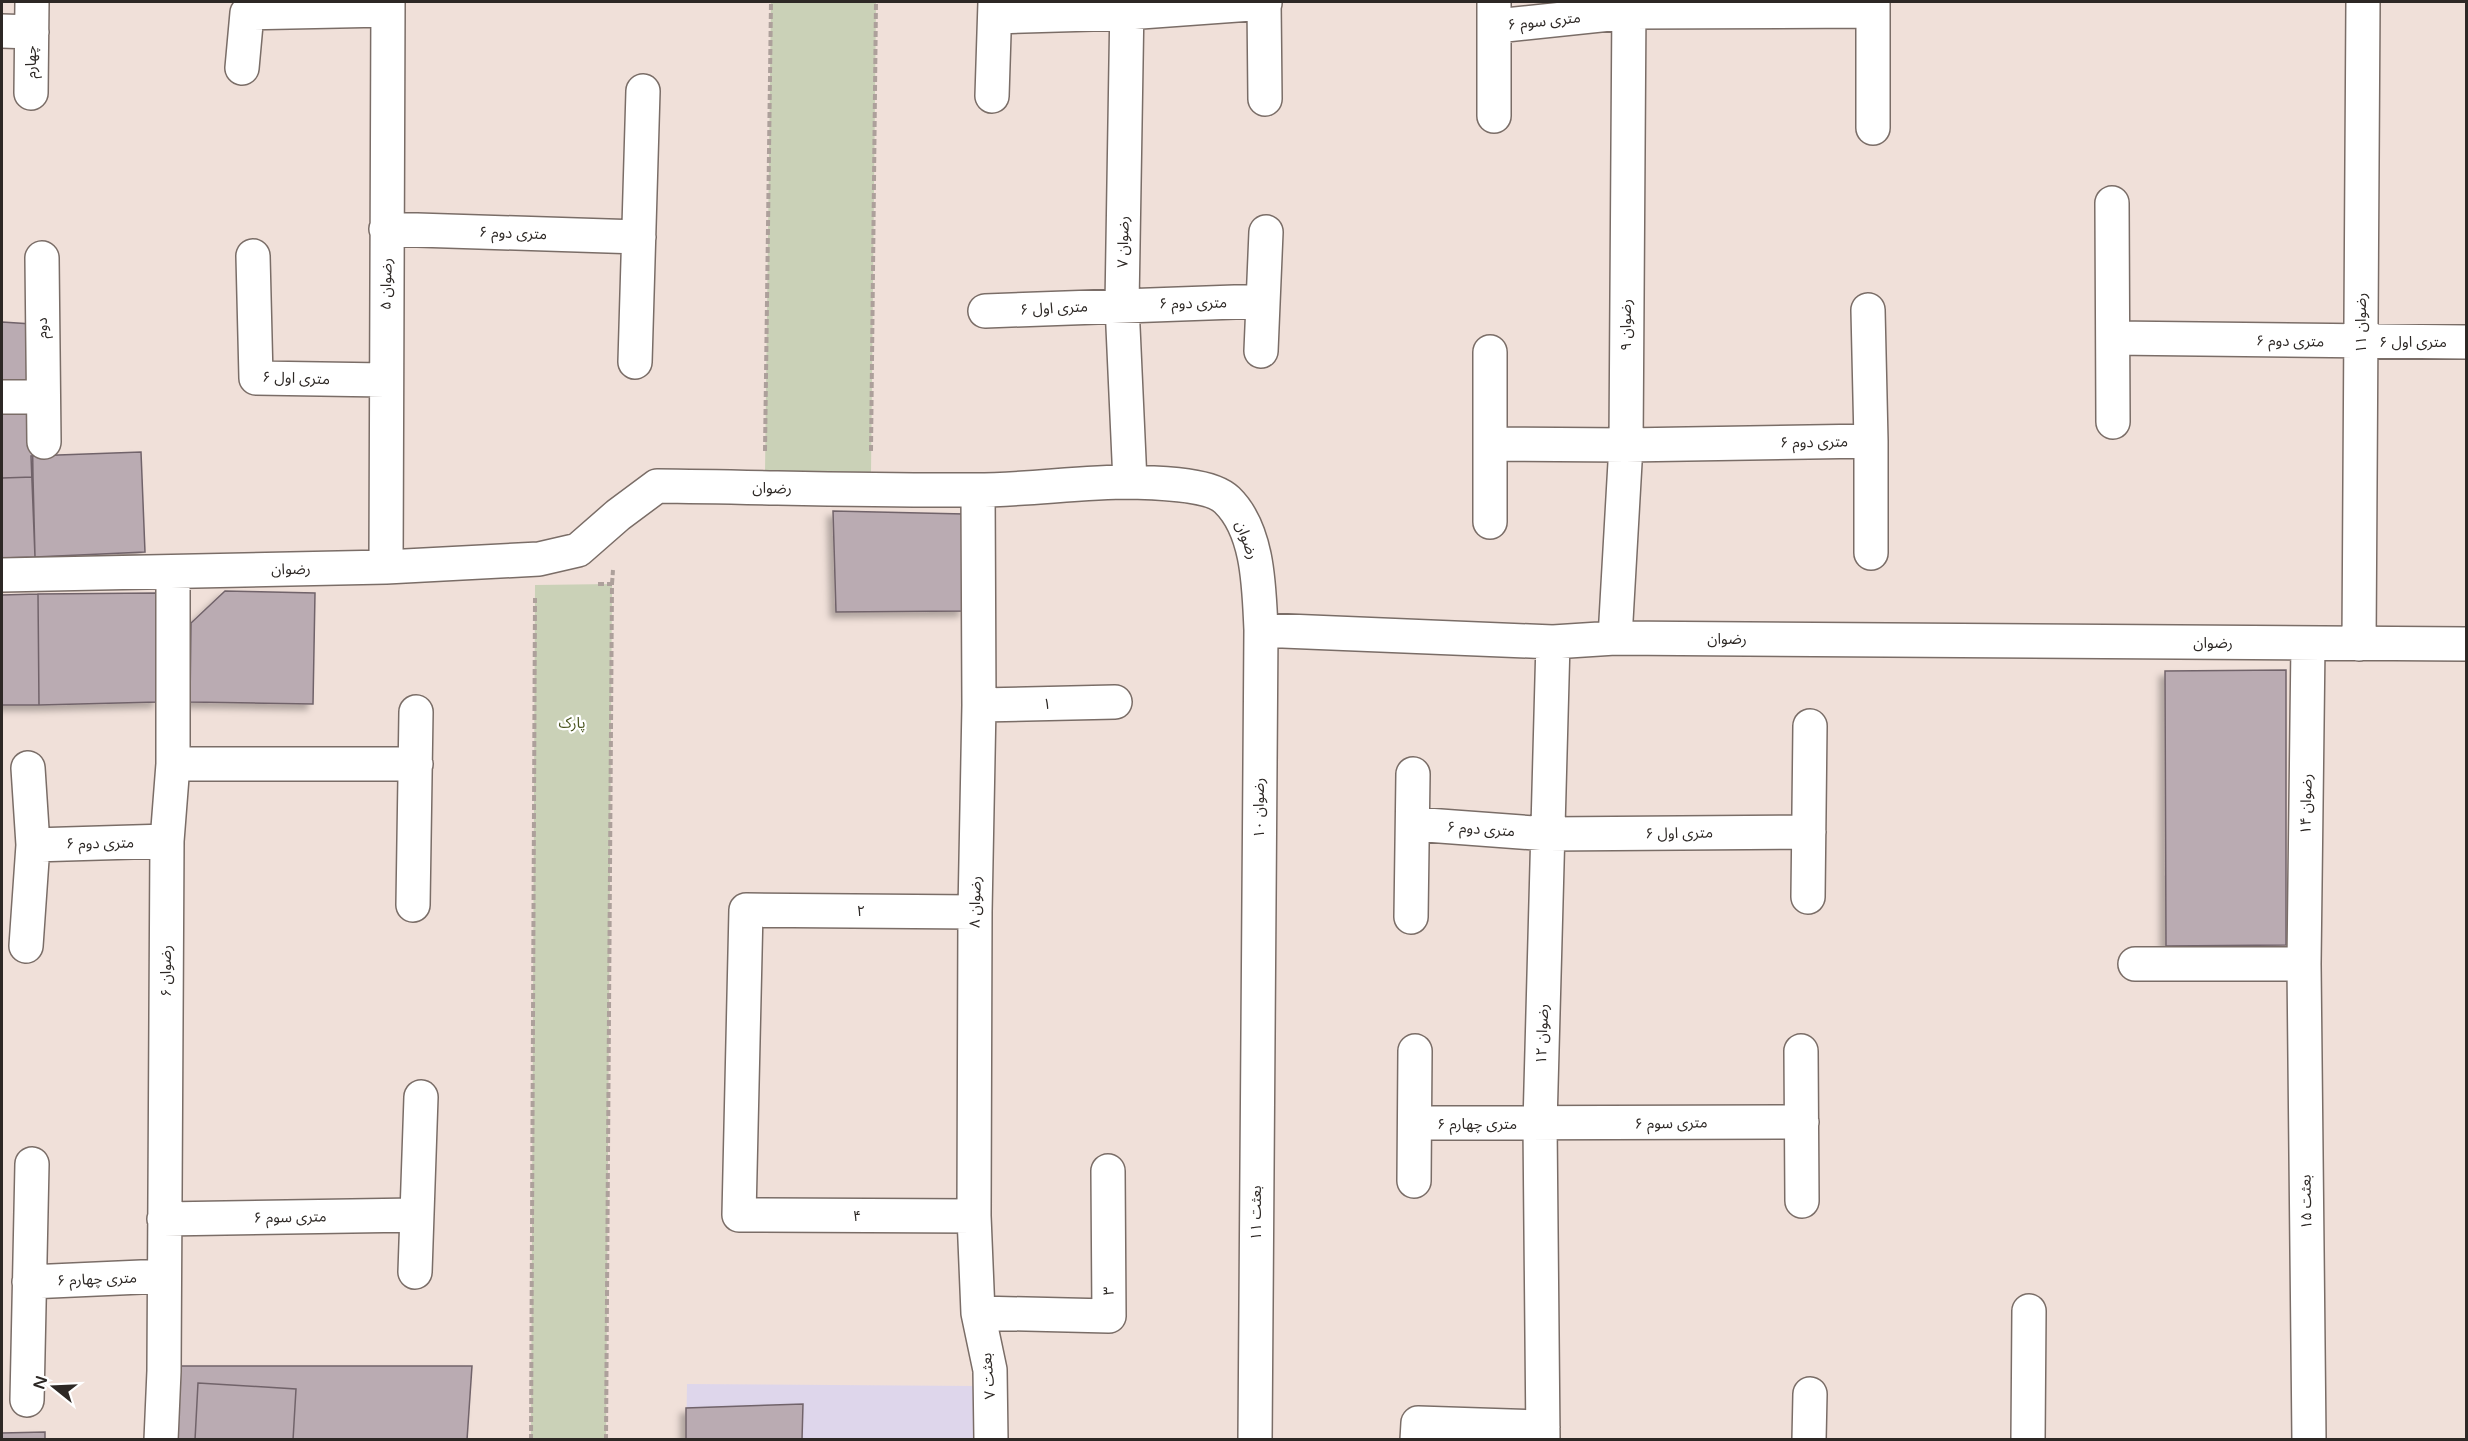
<svg xmlns="http://www.w3.org/2000/svg" width="2468" height="1441" viewBox="0 0 2468 1441" font-family="'Varela Round','Noto Sans Arabic',sans-serif">
  <style>
    .education { fill: #ded6eb }
    .green { fill: #cad1b7 }
    .building { fill: #baabb2; stroke: #71636a; stroke-width: 1.5; filter: url(#shadow) }
    .lines { fill: none; stroke-linecap: round; stroke-linejoin: round }
    .street-casing { stroke: #7a6d67; stroke-width: 36 }
    .path { stroke: #ada09b; stroke-width: 4; stroke-dasharray: 6 3; stroke-linecap: butt }
    .street { stroke: #fff; stroke-width: 33 }
    .labels { text-anchor: middle; stroke-width: 4.5; stroke-linejoin: round; paint-order: stroke }
    .street-label { font-size: 15px; fill: #2d2825; stroke: #fff }
    .park-label { font-size: 15px; fill: #49541e; stroke: #fff }
  </style>
  <defs>
    <filter id="shadow"><feDropShadow dx="-5.5" dy="5.5" stdDeviation="3" flood-color="#0004"/></filter>
  </defs>
  <rect width="100%" height="100%" fill="#f0e0d9"/>
  <!-- education -->
  <path class="education" d="M687 1384 975 1386 974 1439 686 1440Z"/>
  <!-- green -->
  <path class="green" d="M771 2H876L871 473 765 472Z
    M612 584 606 1439H531L535 585Z"/>
  <!-- building -->
  <path class="building" d="M2 322 32 324V386L2 385Z
    M2 408H32L33 477 2 478Z
    M141 452 145 552 35 557 31 456Z
    M33 477 35 557 2 558V478Z
    M833 511 964 514V611L836 612Z
    M225 591 315 593 313 704 190 702 191 623Z
    M156 593 158 702 39 705 38 594Z
    M38 594 39 705H2V595Z
    M2286 670V945L2166 946 2165 671Z
    M178 1366H472L467 1440H177Z
    M198 1383 296 1389 293 1440H195Z
    M803 1404 802 1440H686V1408Z
    M45 1432V1440H2V1433Z"/>
  <g class="lines">
    <!-- street casing -->
    <g class="street-casing">
      <path id="street" d="M1127 2 1122 305 1130 482
        M1264 2 1265 99
        M1873 2V128
        M995 17 1127 13 1265 3
        M1496 26 1629 12 1873 11
        M2 31 32 32
        M242 68 247 13 388 10
        M31 93 32 2
        M992 96 995 2
        M1494 116V2
        M2112 203 2113 422
        M386 229 639 237
        M253 256 256 378 385 380
        M42 258 44 442
        M985 311 1263 301
        M2113 338 2466 342
        M1261 351 1266 232
        M635 362 643 91
        M2 397H42
        M1490 444 1626 445 1871 441 1868 310
        M978 490 979 705 975 912 974 1216 978 1313 990 1370 991 1440
        M1490 522V352
        M1871 553V441
        M386 567 388 2
        M2 575 386 567 539 559 578 550 618 515 657 486C764 487 870 491 976 490 1027 490 1079 482 1130 482 1154 483 1210 483 1227 500 1259 531 1259 589 1261 630L1255 1440
        M1261 630 1553 642 1615 638 2466 644
        M1615 638 1626 445 1629 2
        M2308 644 2304 964 2309 1440
        M2359 644 2363 2
        M979 705 1115 702
        M173 764H416
        M1413 824 1548 834 1809 832
        M33 845 167 841
        M1808 897 1810 726
        M413 905 416 712
        M1411 917 1413 774
        M26 946 33 845 28 768
        M2135 964H2304
        M1801 1051 1802 1201
        M1415 1123 1802 1122
        M1414 1181 1415 1051
        M974 1216 739 1215 746 910 975 912
        M164 1219 416 1215
        M415 1272 421 1097
        M29 1282 164 1276
        M978 1313 1109 1316 1108 1171
        M27 1400 32 1164
        M161 1440 164 1371 167 841 173 764V572
        M1417 1440 1418 1423 1543 1427
        M1543 1440 1540 1124 1553 642
        M1809 1440 1810 1394
        M2028 1440 2029 1311"/>
    </g>
    <!-- path -->
    <path class="path" d="M765 451 771 2
      M871 451 876 2
      M598 584H612L606 1440
      M612 584 613 570
      M531 1440 535 598"/>
    <!-- street -->
    <use href="#street" class="street"/>
  </g>
  <g class="labels">
    <!-- street labels -->
    <g class="street-label">
      <text transform="translate(1544 21) rotate(-6)" y="5">۶ متری سوم</text>
      <text transform="translate(31 62) rotate(-90)" y="5">چهارم</text>
      <text transform="translate(513 233) rotate(2)" y="5">۶ متری دوم</text>
      <text transform="translate(1123 242) rotate(-89)" y="5">رضوان ۷</text>
      <text transform="translate(386 284) rotate(-89)" y="5">رضوان ۵</text>
      <text transform="translate(1193 303) rotate(-1)" y="5">۶ متری دوم</text>
      <text transform="translate(1054 308) rotate(-3)" y="5">۶ متری اول</text>
      <text transform="translate(2361 323) rotate(-90)" y="5">رضوان ۱۱</text>
      <text transform="translate(1626 325) rotate(-90)" y="5">رضوان ۹</text>
      <text transform="translate(42 328) rotate(-90)" y="5">دوم</text>
      <text transform="translate(2290 341) rotate(1)" y="5">۶ متری دوم</text>
      <text x="2413" y="347">۶ متری اول</text>
      <text transform="translate(296 378) rotate(2)" y="5">۶ متری اول</text>
      <text transform="translate(1814 442) rotate(-1)" y="5">۶ متری دوم</text>
      <text transform="translate(772 488) rotate(1)" y="5">رضوان</text>
      <text transform="translate(1247 540) rotate(70)" y="5">رضوان</text>
      <text transform="translate(291 569) rotate(-1)" y="5">رضوان</text>
      <text x="1727" y="644">رضوان</text>
      <text x="2213" y="648">رضوان</text>
      <text transform="translate(1047 704) rotate(-1)" y="5">۱</text>
      <text transform="translate(2306 804) rotate(-89)" y="5">رضوان ۱۴</text>
      <text transform="translate(1259 808) rotate(-90)" y="5">رضوان ۱۰</text>
      <text transform="translate(1481 829) rotate(4)" y="5">۶ متری دوم</text>
      <text transform="translate(1679 833) rotate(-1)" y="5">۶ متری اول</text>
      <text transform="translate(100 843) rotate(-1)" y="5">۶ متری دوم</text>
      <text transform="translate(975 902) rotate(-89)" y="5">رضوان ۸</text>
      <text transform="translate(861 911) rotate(1)" y="5">۲</text>
      <text transform="translate(166 971) rotate(-90)" y="5">رضوان ۶</text>
      <text transform="translate(1542 1034) rotate(-88)" y="5">رضوان ۱۲</text>
      <text transform="translate(1671 1123) rotate(-1)" y="5">۶ متری سوم</text>
      <text x="1477" y="1129">۶ متری چهارم</text>
      <text transform="translate(2306 1202) rotate(-91)" y="5">بعثت ۱۵</text>
      <text transform="translate(1256 1213) rotate(-90)" y="5">بعثت ۱۱</text>
      <text x="857" y="1221">۴</text>
      <text transform="translate(290 1217) rotate(-1)" y="5">۶ متری سوم</text>
      <text transform="translate(97 1279) rotate(-2)" y="5">۶ متری چهارم</text>
      <text transform="translate(1109 1291) rotate(-90)" y="5">۳</text>
      <text transform="translate(988 1376) rotate(-95)" y="5">بعثت ۷</text>
    </g>
    <!-- park labels -->
    <g class="park-label">
      <text x="572" y="728">پارک</text>
    </g>
  </g>
  <!-- border -->
  <rect width="2468" height="1441" fill="none" stroke="#2d2825" stroke-width="6"/>
  <!-- north arrow -->
  <g transform="translate(54 1387) rotate(288)" stroke="#ffffff" stroke-width="4.5" paint-order="stroke">
  <path d="M0-4.5L10 22L0 15L-10 22Z" fill="#2d2825"/>
  <text y="-9" font-size="16" font-weight="bold" text-anchor="middle" fill="#2d2825">N</text>
  </g>
</svg>
